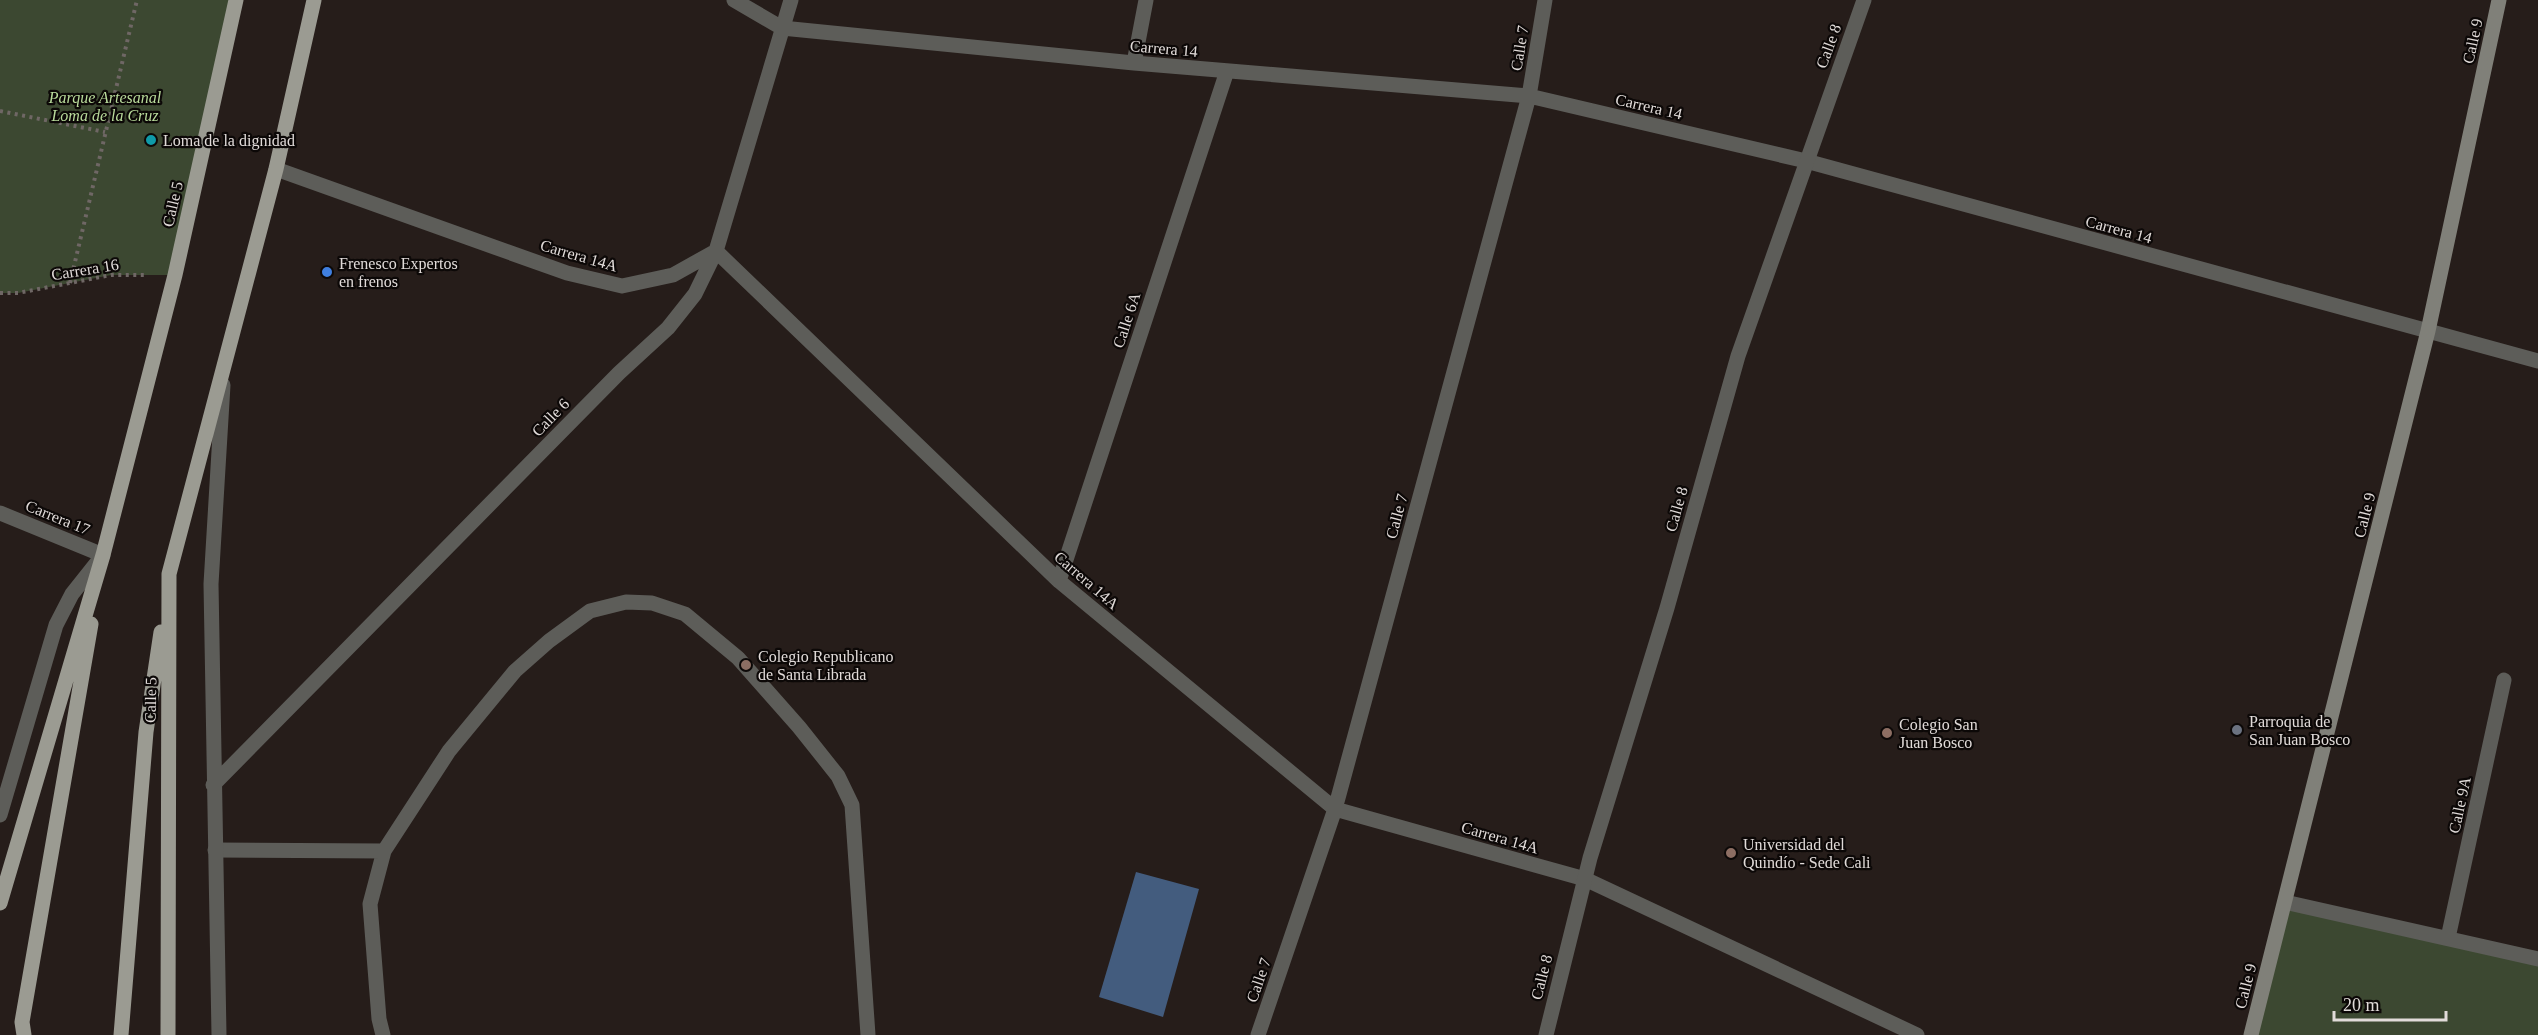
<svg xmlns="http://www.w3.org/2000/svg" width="2538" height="1035" viewBox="0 0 2538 1035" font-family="Georgia,serif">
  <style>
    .green { fill: #3c4831 }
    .water { fill: #435c7e }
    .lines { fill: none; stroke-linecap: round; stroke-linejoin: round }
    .path { stroke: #6f6765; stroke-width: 4; stroke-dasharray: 3 4.5; stroke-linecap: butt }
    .service { stroke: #5d5d59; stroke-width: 15 }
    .minor { stroke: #5d5d59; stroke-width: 15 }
    .tertiary { stroke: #5d5d59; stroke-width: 15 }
    .secondary { stroke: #808079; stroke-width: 15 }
    .primary { stroke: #9b9b92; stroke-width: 15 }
    .culture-dot { fill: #0f9aa8; stroke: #0c0807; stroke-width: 2 }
    .shop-dot { fill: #3f7fe0; stroke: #0c0807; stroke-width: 2 }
    .education-dot { fill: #8d6e63; stroke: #0c0807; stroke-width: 2 }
    .worship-dot { fill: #6b7280; stroke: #0c0807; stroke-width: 2 }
    .labels { text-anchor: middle; stroke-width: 4.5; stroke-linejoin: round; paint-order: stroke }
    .street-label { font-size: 16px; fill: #e1dbd9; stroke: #0c0807 }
    .park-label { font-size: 16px; font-style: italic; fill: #b9db9b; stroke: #0c0807 }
    .poi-label { font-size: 16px; fill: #e1dbd9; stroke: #0c0807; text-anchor: start }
  </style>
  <rect width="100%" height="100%" fill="#261d1a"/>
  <!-- green -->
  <path class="green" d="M0 0H236L175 275H111L18 293H0Z
    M2285 902 2538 959V1035H2251Z"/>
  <!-- water -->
  <path class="water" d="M1136 872 1199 889 1163 1017 1099 997Z"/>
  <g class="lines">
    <!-- path -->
    <path class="path" d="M0 111 105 132
      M70 283 137 0
      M0 293H18L111 275H147"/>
    <!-- service -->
    <path class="service" d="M215 850 384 851
      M383 1035 379 1019 370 904 384 851 449 751 515 671 549 641 590 611 626 602 652 603 685 614 738 658 799 727 838 776 852 805 868 1035"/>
    <!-- minor -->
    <path class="minor" d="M734 0 782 28 1134 63 1529 96 1806 161 2538 361
      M1134 63 1146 0
      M276 169 567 273 622 286 673 275 716 251
      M716 251 1059 581 1335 809 1585 879 1917 1035
      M0 513 103 555 72 594 56 625 0 815
      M1059 581 1227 71
      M213 785 619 373 668 328 695 294 716 251 791 0
      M2285 902 2538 959
      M2448 938 2504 680
      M219 1035 211 584 223 385
      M1258 1035 1335 809 1529 96 1545 0"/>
    <!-- tertiary -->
    <path class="tertiary" d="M1546 1035 1590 858 1667 608 1738 356 1864 0"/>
    <!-- secondary -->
    <path class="secondary" d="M2251 1035 2428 331 2499 0"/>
    <!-- primary -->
    <path class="primary" d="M0 903 103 555 175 275 236 0
      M24 1035 22 1022 91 624
      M121 1035 146 732 161 632
      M168 1035 169 574 276 169 314 0"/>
  </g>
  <!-- markers -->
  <circle class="culture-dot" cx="151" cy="140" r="6"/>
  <circle class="shop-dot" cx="327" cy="272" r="6"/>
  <g class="education-dot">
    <circle cx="746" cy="665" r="6"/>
    <circle cx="1887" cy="733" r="6"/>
    <circle cx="1731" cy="853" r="6"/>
  </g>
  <circle class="worship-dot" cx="2237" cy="730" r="6"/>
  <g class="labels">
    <!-- street labels -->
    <g class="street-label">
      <text transform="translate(2472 41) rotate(-78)" y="6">Calle 9</text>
      <text transform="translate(1828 46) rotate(-70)" y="6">Calle 8</text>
      <text transform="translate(1164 48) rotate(5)" y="6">Carrera 14</text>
      <text transform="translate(1519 48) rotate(-81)" y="6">Calle 7</text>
      <text transform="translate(1649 106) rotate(13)" y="6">Carrera 14</text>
      <text transform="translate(172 204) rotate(-77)" y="6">Calle 5</text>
      <text transform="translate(2119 229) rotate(15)" y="6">Carrera 14</text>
      <text transform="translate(579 255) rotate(16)" y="6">Carrera 14A</text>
      <text transform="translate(85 269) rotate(-9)" y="6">Carrera 16</text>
      <text transform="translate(1126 320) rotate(-72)" y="6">Calle 6A</text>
      <text transform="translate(550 417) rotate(-46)" y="6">Calle 6</text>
      <text transform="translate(1676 509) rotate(-74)" y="6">Calle 8</text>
      <text transform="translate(2364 515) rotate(-76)" y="6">Calle 9</text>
      <text transform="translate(1396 516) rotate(-75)" y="6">Calle 7</text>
      <text transform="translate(58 517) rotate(22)" y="6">Carrera 17</text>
      <text transform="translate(1087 580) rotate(41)" y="6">Carrera 14A</text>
      <text transform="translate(150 700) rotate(-89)" y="6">Calle 5</text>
      <text transform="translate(2459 805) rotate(-78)" y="6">Calle 9A</text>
      <text transform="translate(1500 837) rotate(16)" y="6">Carrera 14A</text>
      <text transform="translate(1541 977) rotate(-76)" y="6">Calle 8</text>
      <text transform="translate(1258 980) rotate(-71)" y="6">Calle 7</text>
      <text transform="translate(2245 986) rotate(-76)" y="6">Calle 9</text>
    </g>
    <!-- park labels -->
    <g class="park-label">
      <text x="105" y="103">Parque Artesanal<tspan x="105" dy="18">Loma de la Cruz</tspan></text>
    </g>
    <!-- poi labels -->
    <g class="poi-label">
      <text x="163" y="146">Loma de la dignidad</text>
      <text x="339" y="269">Frenesco Expertos<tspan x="339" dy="18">en frenos</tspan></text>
      <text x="758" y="662">Colegio Republicano<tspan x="758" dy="18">de Santa Librada</tspan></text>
      <text x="2249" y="727">Parroquia de<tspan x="2249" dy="18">San Juan Bosco</tspan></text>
      <text x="1899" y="730">Colegio San<tspan x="1899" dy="18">Juan Bosco</tspan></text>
      <text x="1743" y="850">Universidad del<tspan x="1743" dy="18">Quindío - Sede Cali</tspan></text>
    </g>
  </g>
  <!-- scale -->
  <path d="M2334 1011v9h112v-9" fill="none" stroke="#e1dbd9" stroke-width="3"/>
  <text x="2343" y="1011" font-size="18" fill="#e1dbd9" stroke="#0c0807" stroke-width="4.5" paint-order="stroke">20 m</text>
</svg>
